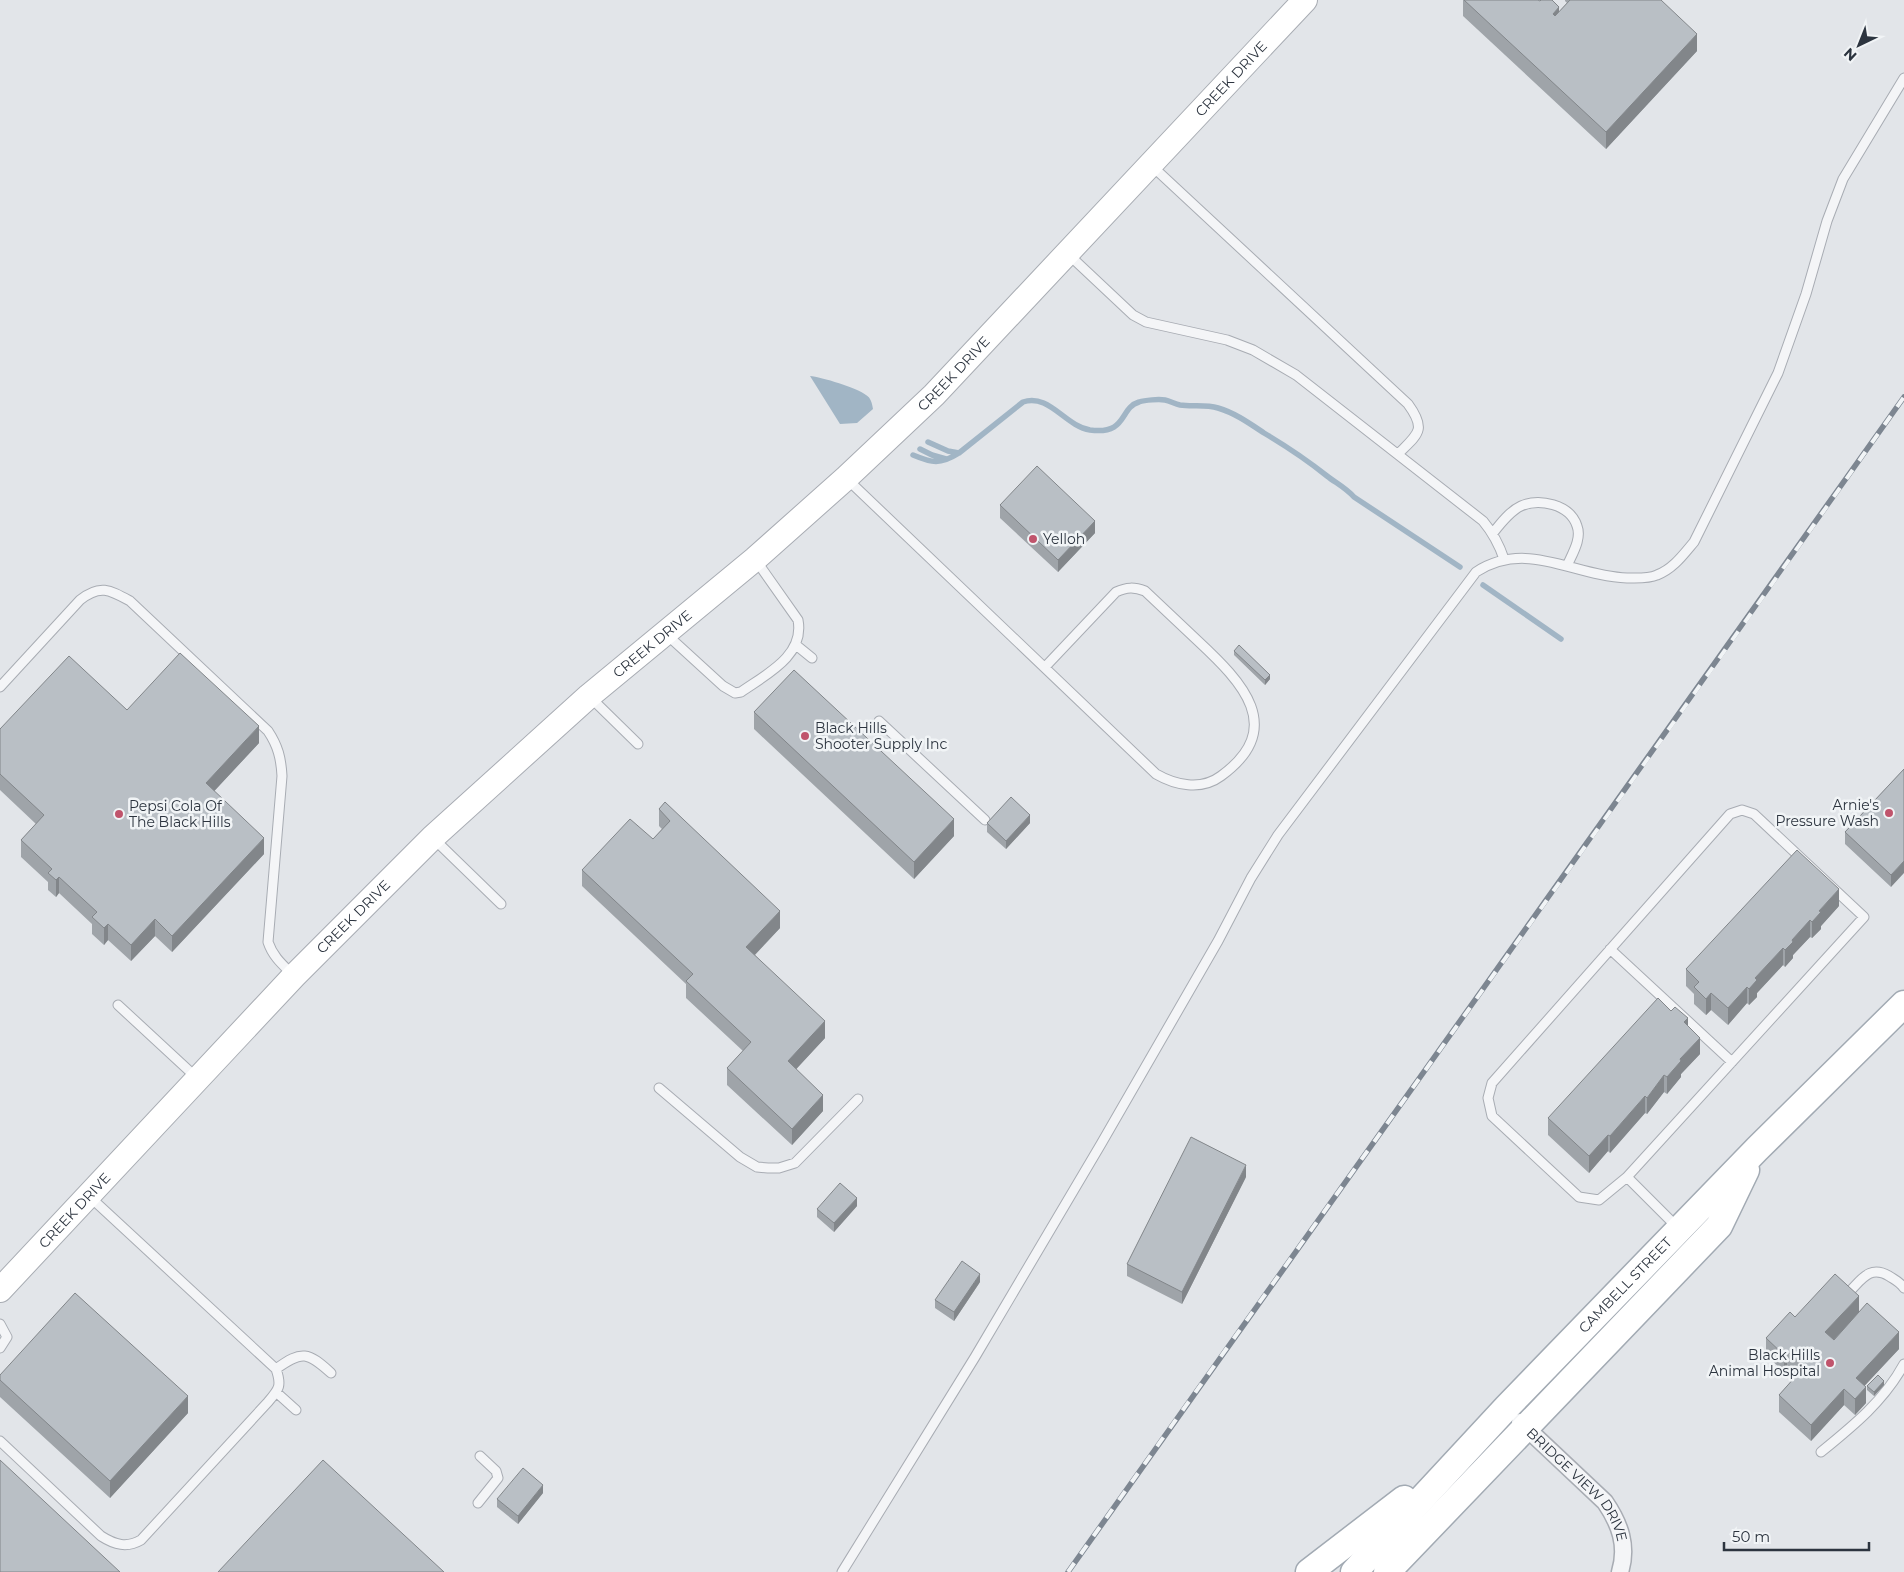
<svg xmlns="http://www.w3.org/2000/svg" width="1904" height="1572" viewBox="0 0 1904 1572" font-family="Montserrat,sans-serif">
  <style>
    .water { fill: #a1b5c5 }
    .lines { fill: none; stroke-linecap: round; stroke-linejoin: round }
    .stream { stroke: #a1b5c5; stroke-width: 5.5 }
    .lane-casing { stroke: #a8acb3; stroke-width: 11 }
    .street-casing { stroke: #a8acb3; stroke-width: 19 }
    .secondary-casing { stroke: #a8acb3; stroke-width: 26 }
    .primary-casing { stroke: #a2aab3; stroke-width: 29 }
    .lane { stroke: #f4f5f7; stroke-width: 9 }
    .street { stroke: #f4f5f7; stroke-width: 16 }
    .secondary { stroke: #fff; stroke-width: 24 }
    .primary { stroke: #fff; stroke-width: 26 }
    .rail-casing { stroke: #7d8691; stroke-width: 5.5 }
    .rail { stroke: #f1f4f6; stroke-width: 4; stroke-dasharray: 11; stroke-linecap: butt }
    .wall { fill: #9fa4a9 }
    .shaded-wall { fill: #82868a }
    .building { fill: #b9bfc5; stroke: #82868a }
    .poi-dot { fill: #c0546c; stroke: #f1f4f6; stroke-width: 2 }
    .labels { text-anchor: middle; stroke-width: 5; stroke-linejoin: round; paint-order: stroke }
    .street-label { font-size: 14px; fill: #2c343f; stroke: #f1f4f6 }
    .poi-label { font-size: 14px; fill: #2c343f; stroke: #f1f4f6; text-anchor: start }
  </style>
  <rect width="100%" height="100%" fill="#e2e5e9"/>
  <!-- water -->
  <path class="water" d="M810 376C821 377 858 388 866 395 871 398 872 403 873 409L857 423 840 424Z"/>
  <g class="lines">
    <!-- stream -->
    <path class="stream" d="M928 442 948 451 959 453
      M920 449 932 455 946 459
      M913 455C932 463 940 465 959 453L1023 402C1049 393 1065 426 1090 430 1128 435 1119 408 1139 402 1145 400 1159 399 1165 400 1170 401 1175 404 1180 405 1192 407 1205 404 1218 408 1235 413 1249 423 1264 433 1286 446 1307 460 1327 476 1336 483 1346 488 1354 497L1460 567
      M1483 585 1561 639"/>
    <!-- lane casing -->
    <g class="lane-casing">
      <path id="lane" d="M1151 165 1408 404C1427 430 1418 434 1398 454
        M1067 253 1133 315 1146 322 1227 340 1253 350 1296 375 1483 521C1493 533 1499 544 1504 559
        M847 479 1156 774C1175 785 1201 791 1221 776 1287 728 1242 682 1198 641 1180 624 1163 608 1145 591 1134 587 1127 587 1116 592L1045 667
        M1493 533C1500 524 1510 511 1521 506 1539 498 1570 504 1577 526 1582 539 1572 554 1567 566
        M665 633 723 686 735 693 741 692C765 675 805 656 798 620L755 559
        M796 645 812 658
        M0 687 80 600C100 584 110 590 130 601L268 731C278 746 281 758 282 776L268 942C273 957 283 965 294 976
        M590 697 638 744
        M879 721 985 820
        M1742 810 1754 814 1864 917 1627 1177 1599 1200 1579 1197 1492 1116 1488 1098 1492 1083 1730 814Z
        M433 838 501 904
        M1610 949 1732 1062
        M118 1005 198 1079
        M659 1088 740 1157 757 1167 768 1168H779L795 1163 858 1099
        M1627 1177 1677 1227
        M1850 1291C1862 1279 1870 1265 1889 1276 1895 1280 1900 1282 1904 1288
        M0 1324 7 1337 0 1348
        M276 1369C302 1350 308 1352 331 1373
        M276 1392 296 1410
        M0 1441 101 1536C115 1545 127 1548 141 1540L268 1402C279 1389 282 1386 276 1369L89 1196
        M1821 1452C1853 1426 1884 1401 1904 1364
        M478 1503 498 1478 496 1471 480 1456
        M842 1572 975 1357 1101 1144 1218 941 1251 878 1278 835 1476 572C1527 539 1573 576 1627 578 1636 578 1648 579 1657 575 1673 569 1683 555 1694 542L1778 373 1806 294 1827 221 1843 179 1904 78"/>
    </g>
    <!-- street casing -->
    <g class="street-casing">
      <g id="street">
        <path id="s1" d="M1520 1422 1605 1502C1620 1524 1628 1546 1620 1572"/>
      </g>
    </g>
    <!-- secondary casing -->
    <g class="secondary-casing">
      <g id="secondary">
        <path id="s2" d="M0 1290 294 976 432 838 589 696 755 559 846 478 934 395 1305 0"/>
      </g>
    </g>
    <!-- primary casing -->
    <g class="primary-casing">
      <g id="primary">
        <path d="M1309 1572 1404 1499"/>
        <path id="s3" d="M1354 1572 1506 1408 1757 1149 1904 1004"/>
        <path d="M1387 1572 1719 1226 1746 1170"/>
      </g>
    </g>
    <!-- lane -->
    <use href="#lane" class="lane"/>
    <!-- street -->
    <use href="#street" class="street"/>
    <!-- secondary -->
    <use href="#secondary" class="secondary"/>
    <!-- primary -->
    <use href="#primary" class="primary"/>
    <!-- rail casing -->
    <g class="rail-casing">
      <path id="rail" d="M1068 1572C1345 1180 1627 791 1904 397"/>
    </g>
    <!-- rail -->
    <use href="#rail" class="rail"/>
  </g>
  <!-- wall -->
  <path class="wall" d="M1463 0H1538L1559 12 1567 3 1565 1V0H1661L1697 51 1606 149 1463 16Z
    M1000 505 1095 533 1058 572 1000 518Z
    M1234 651 1270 679 1265 685 1234 655Z
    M127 710 259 743 214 791 264 854 172 952 155 936 131 961 108 940 104 945 92 934V924L59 893 56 897 48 890V882L21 857V840L36 824 0 790V729Z
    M754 712 954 836 914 879 754 729Z
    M1904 769 1891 887 1845 844V832Z
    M659 809 780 928 755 955 825 1038 796 1069 823 1111 792 1145 727 1085V1068L743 1051 686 998V984L582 886V870L653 839 662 829 659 826Z
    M987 823H1030L1006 849 987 832Z
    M1839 906 1821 926V929L1812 938 1810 937 1793 955V958L1785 967 1783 965 1757 993V997L1749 1005 1747 1003 1728 1025 1711 1010 1706 1015 1694 1004V994L1686 986V969Z
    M1688 1026 1700 1054 1681 1074V1077L1667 1094 1664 1092 1647 1114 1645 1113 1610 1153 1608 1151 1589 1173 1548 1135V1118Z
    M1246 1177 1182 1304 1127 1276V1264Z
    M857 1206 834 1232 817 1217V1209Z
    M980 1282 954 1321 935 1308V1300Z
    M1859 1312 1899 1349 1864 1386 1866 1403 1855 1415 1844 1405 1811 1441 1779 1412V1395L1796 1376 1787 1368 1784 1372 1766 1355V1338L1795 1317Z
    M0 1375 188 1413 110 1498 0 1397Z
    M1884 1385 1874 1396 1867 1390V1386Z
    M543 1493 518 1524 497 1507V1499Z"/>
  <!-- shaded-wall -->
  <path class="shaded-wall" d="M1559 7V24L1553 14Z
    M1697 34V51L1606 149V132Z
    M1095 521V533L1058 572V560Z
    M1270 675V679L1265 685V680Z
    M259 726V743L206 800V783Z
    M1030 815V823L1006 849V841Z
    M954 819V836L914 879V862Z
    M264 838V854L172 952V936Z
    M1904 861V873L1891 887V875Z
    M59 877V893L56 897V880Z
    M1839 889V906L1821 926V929L1812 938V922L1819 911Z
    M780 911V928L746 964V947Z
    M155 919V936L131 961V945Z
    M1810 920V937L1793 955V958L1785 967V950L1792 940Z
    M108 924V940L104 945V928Z
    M1783 948V965L1757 993V997L1749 1005V989L1755 978Z
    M1747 987V1003L1728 1025V1008Z
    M1711 993V1010L1706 1015V999Z
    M1688 1018V1035L1684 1022Z
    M825 1021V1038L788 1078V1061Z
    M1700 1038V1054L1681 1074V1077L1667 1094V1077L1680 1059Z
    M1664 1075V1092L1647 1114V1098Z
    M823 1095V1111L792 1145V1129Z
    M1645 1096V1113L1610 1153V1136Z
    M1608 1135V1151L1589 1173V1156Z
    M1246 1165V1177L1182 1304V1292Z
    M857 1198V1206L834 1232V1223Z
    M980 1274V1282L954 1321V1312Z
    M1859 1296V1313L1825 1349V1332Z
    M1899 1332V1349L1856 1395V1378Z
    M1787 1351V1368L1784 1372V1355Z
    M1884 1381V1385L1874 1396V1392Z
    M1866 1387V1403L1855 1415V1399Z
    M1844 1389V1405L1811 1441V1425Z
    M188 1396V1413L110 1498V1481Z
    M543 1485V1493L518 1524V1516Z"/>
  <!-- building -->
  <path class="building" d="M1464 0H1538L1540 1 1541 0H1552L1559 7 1553 14 1555 16 1570 0H1661L1697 34 1606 132Z
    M1037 466 1095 521 1058 560 1000 505Z
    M1239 645 1270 675 1265 680 1234 651Z
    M180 653 259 726 206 783 264 838 172 936 155 919 131 945 108 924 104 928 92 917 97 912 59 877 56 880 48 873 52 869 21 840 44 815 0 774V729L69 656 127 710Z
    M794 670 954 819 914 862 754 712Z
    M1904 769V861L1891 875 1845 832Z
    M1011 797 1030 815 1006 841 987 823Z
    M665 802 780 911 746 947 825 1021 788 1061 823 1095 792 1129 727 1068 751 1042 686 981 693 974 582 870 630 819 653 839 670 821 659 809Z
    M1797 850 1839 889 1819 911 1821 912 1812 922 1810 920 1792 940 1793 942 1785 950 1783 948 1755 978 1757 980 1749 989 1747 987 1728 1008 1711 993 1706 999 1694 987 1699 982 1686 969Z
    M1658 998 1671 1011 1675 1007 1688 1018 1684 1022 1700 1038 1680 1059 1681 1061 1667 1077 1664 1075 1647 1098 1645 1096 1610 1136 1608 1135 1589 1156 1548 1118Z
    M1191 1137 1246 1165 1182 1292 1127 1264Z
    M840 1183 857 1198 834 1223 817 1209Z
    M962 1261 980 1274 954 1312 935 1300Z
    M1835 1274 1859 1296 1825 1332 1834 1340 1867 1303 1899 1332 1856 1378 1866 1387 1855 1399 1844 1389 1811 1425 1779 1395 1804 1367 1787 1351 1784 1355 1766 1338 1790 1312 1795 1317Z
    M75 1293 188 1396 110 1481 0 1380V1375Z
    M1878 1375 1884 1381 1874 1392 1867 1386Z
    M0 1460 120 1572H0Z
    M323 1460 444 1572H218Z
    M523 1468 543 1485 518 1516 497 1499Z"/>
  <!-- markers -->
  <g class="poi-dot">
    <circle cx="1033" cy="539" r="5"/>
    <circle cx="805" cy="736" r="5"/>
    <circle cx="1889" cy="813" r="5"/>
    <circle cx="119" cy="814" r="5"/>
    <circle cx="1830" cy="1363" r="5"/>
  </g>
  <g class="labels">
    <!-- street labels -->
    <g class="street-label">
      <text dy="5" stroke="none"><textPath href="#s2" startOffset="1729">CREEK DRIVE</textPath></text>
      <text dy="5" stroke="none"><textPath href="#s2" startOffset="1324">CREEK DRIVE</textPath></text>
      <text dy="5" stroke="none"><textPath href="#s2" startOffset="919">CREEK DRIVE</textPath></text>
      <text dy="5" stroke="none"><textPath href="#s2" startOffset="514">CREEK DRIVE</textPath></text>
      <text dy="5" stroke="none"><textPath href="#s2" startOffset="109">CREEK DRIVE</textPath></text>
      <text dy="5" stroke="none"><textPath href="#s3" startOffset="395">CAMBELL STREET</textPath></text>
      <text dy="5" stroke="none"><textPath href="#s1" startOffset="86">BRIDGE VIEW DRIVE</textPath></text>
    </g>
    <!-- poi labels -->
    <g class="poi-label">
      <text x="1043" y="544">Yelloh</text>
      <text x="815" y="733">Black Hills<tspan x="815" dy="16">Shooter Supply Inc</tspan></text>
      <text x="1879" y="810" text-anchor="end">Arnie's<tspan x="1879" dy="16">Pressure Wash</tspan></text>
      <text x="129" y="811">Pepsi Cola Of<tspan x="129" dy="16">The Black Hills</tspan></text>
      <text x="1820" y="1360" text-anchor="end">Black Hills<tspan x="1820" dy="16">Animal Hospital</tspan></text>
    </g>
  </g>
  <!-- north arrow -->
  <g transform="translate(1859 45) rotate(223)" stroke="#f1f4f6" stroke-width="4" paint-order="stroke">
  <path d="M0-4L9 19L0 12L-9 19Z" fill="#2c343f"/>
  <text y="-8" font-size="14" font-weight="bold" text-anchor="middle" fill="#2c343f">N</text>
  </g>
  <!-- scale -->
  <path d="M1724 1542v8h145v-8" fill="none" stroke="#2c343f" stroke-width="2.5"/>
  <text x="1732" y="1542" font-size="15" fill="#2c343f" stroke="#f1f4f6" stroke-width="4" paint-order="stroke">50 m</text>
</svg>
